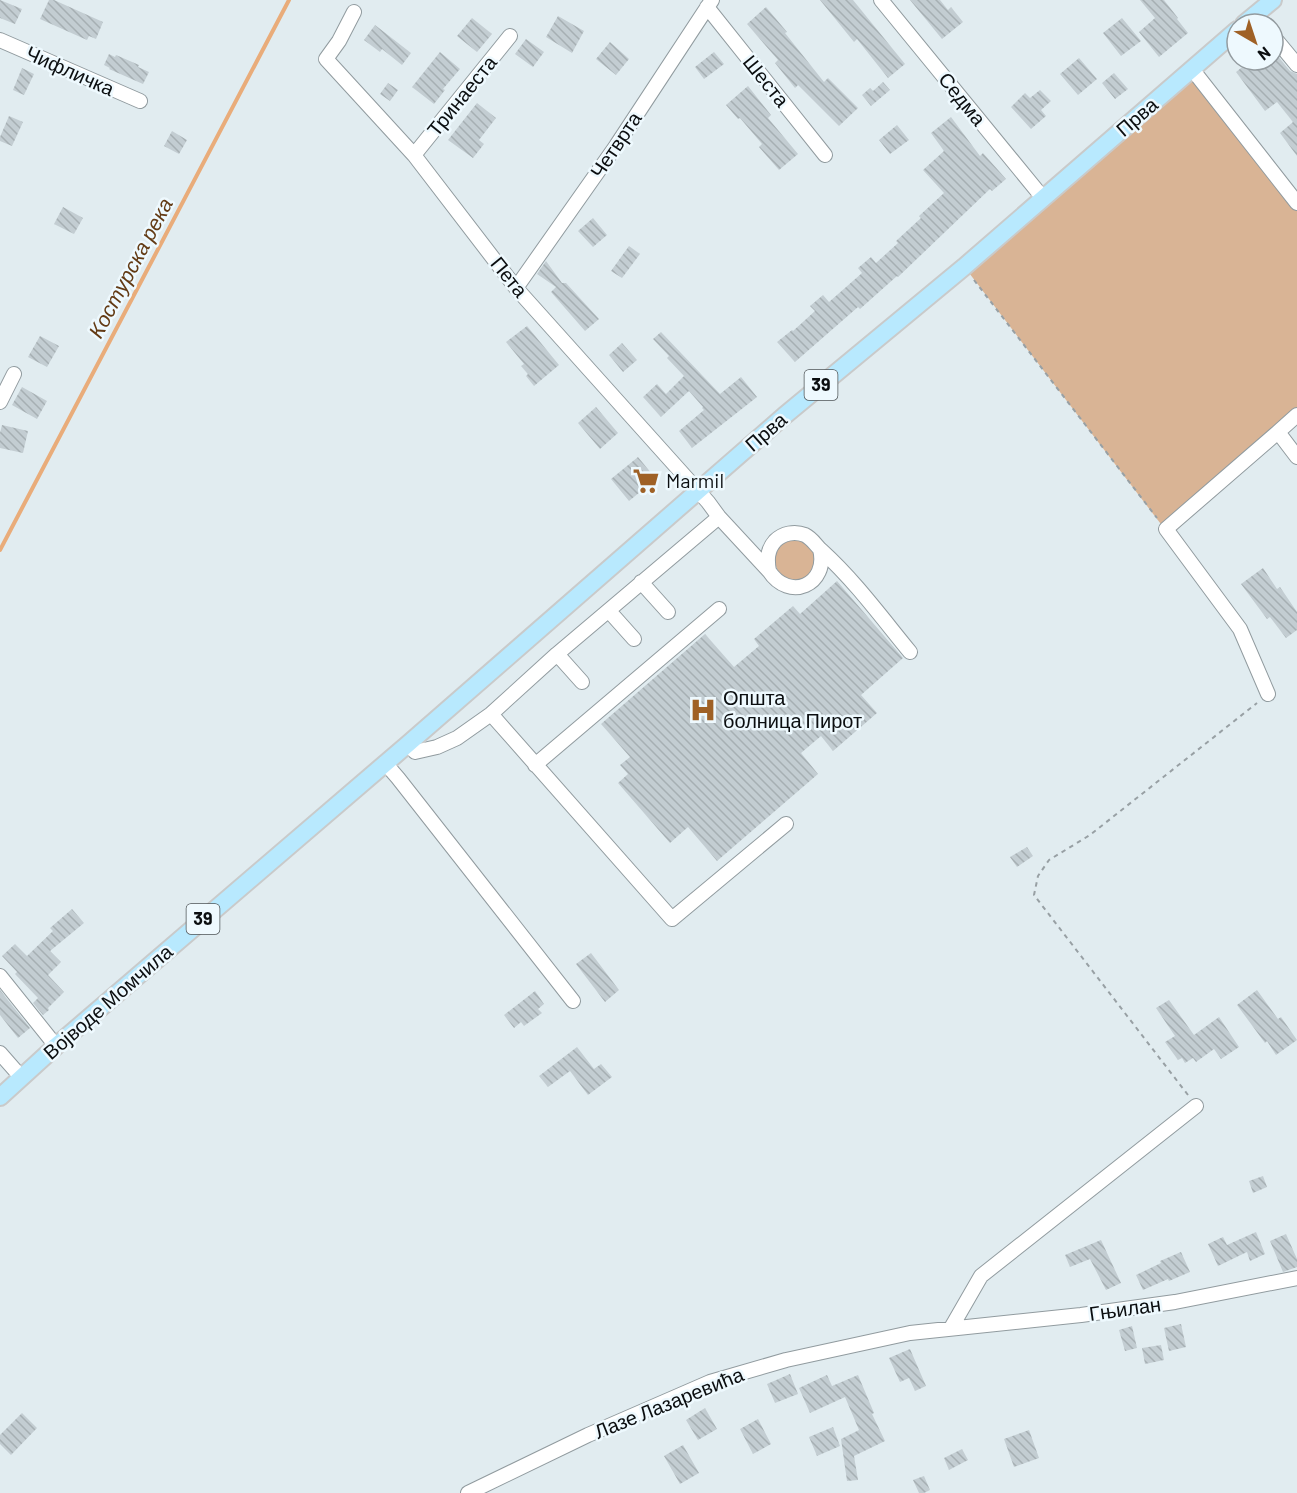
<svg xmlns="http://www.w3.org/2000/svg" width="1297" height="1493" viewBox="0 0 1297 1493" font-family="Barlow,sans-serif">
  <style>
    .grass { fill: #d9b495 }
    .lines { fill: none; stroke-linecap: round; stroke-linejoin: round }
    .stream { stroke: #e9ac7a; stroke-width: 4 }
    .building { fill: url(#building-back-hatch) }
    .minor-casing { stroke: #919b9f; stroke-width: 16 }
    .major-casing { stroke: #c9caca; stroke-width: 20 }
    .path { stroke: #98a0a4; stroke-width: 2; stroke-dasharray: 4.5 4.5; stroke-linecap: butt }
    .minor { stroke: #fff; stroke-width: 14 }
    .major { stroke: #b8e9fe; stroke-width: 16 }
    .labels { text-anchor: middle; stroke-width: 5; stroke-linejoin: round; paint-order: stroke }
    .shield { fill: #eef9fe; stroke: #4f5457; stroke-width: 1.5 }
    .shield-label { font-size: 18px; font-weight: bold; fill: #0b0e10 }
    .street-label { font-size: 20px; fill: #0b0e10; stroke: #eef9fe }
    .poi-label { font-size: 20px; fill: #0b0e10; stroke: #eef9fe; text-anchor: start }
    .water-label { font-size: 21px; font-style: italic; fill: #633b15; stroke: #eef9fe }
  </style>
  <defs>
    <pattern id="building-back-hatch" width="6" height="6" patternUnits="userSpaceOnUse" patternTransform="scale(1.5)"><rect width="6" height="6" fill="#c3cdd2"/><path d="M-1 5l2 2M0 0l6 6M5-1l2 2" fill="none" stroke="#a6afb3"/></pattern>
  </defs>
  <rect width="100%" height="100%" fill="#e1ecf0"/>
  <!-- grass -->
  <path class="grass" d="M1188 67 1297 207V420L1170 536 963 265Z
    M775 560a20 20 0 1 1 40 0a20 20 0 1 1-40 0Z"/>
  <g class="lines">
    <!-- stream -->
    <path class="stream" d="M0 550 289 0"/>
  </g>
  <!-- building -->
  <path class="building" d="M0 0 22 9 15 24 0 18Z
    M49 0H54L103 22 96 39 89 36 87 40 40 19Z
    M820 0H853L905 64 888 78 857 39 854 42Z
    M910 0H940L948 10 951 7 963 22 942 39Z
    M1140 0H1164L1178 18 1177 19 1188 33 1159 57 1139 32 1155 18Z
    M766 7 787 32 785 33 824 82 828 78 858 108 839 126 798 85 795 88 775 63 778 60 747 24Z
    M558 16 584 31 572 53 546 37Z
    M472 18 492 34 477 52 457 36Z
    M1122 18 1141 41 1121 56 1103 33Z
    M375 25 411 53 402 65 382 49 380 52 364 40Z
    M526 39 544 52 533 67 515 54Z
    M610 42 629 59 616 75 596 59Z
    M1273 50 1290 71 1297 74V156L1280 133 1293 122 1277 102 1265 111 1236 72 1251 60H1273Z
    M440 52 460 69 443 89 445 90 434 104 412 87Z
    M714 52 724 64 704 79 695 67Z
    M109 54 115 57 116 55 139 65 138 67 149 72 143 84 109 69 110 68 104 65Z
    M1079 58 1097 79 1078 95 1060 74Z
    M22 68 34 74 24 95 13 90Z
    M1114 73 1128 89 1115 99 1102 83Z
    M883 82 890 90 871 106 862 95 870 88 873 91Z
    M388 83 398 90 390 101 380 94Z
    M748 86 771 115 768 118 798 154 779 170 759 147 762 144 740 118 738 119 726 105Z
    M1040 90 1051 101 1041 110 1046 116 1031 129 1011 107 1025 93 1030 98Z
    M477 103 496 118 479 140 484 144 473 158 448 140Z
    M9 116 23 122 12 146 0 141V137Z
    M951 117 980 156 983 153 1006 179 992 191 990 189 898 277 897 276 860 309 858 307 795 362 777 342 792 330 793 331 815 311 810 306 823 295 829 302 862 273 858 268 871 257 876 263 898 243 896 241 921 218 919 216 944 193 923 170 944 151 931 133Z
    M897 125 909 140 890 154 879 140Z
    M172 131 187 140 179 154 164 146Z
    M63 207 83 218 74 234 54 224Z
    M593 218 607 235 593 247 578 231Z
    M629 246 640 254 622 278 611 271Z
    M546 261 562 283H566L599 319 585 331 551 292 556 287 537 274Z
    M527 326 559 365 534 386 526 376 528 374 521 366 524 364 506 342Z
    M661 332 720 394 741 377 757 397 692 448 679 431 704 410 702 408 703 407 689 391 661 417 643 397 657 384 666 394 684 376 667 358 669 356 653 339Z
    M40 336 59 346 47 367 28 357Z
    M622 343 637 360 623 372 609 355Z
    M22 387 47 401 37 419 12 405Z
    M596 407 618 433 600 449 578 423Z
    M2 425 28 431 23 453 0 448V433Z
    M638 457 656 479 629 501 611 479Z
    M1263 568 1277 589 1280 587 1297 612V630L1286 638 1270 617 1267 619 1241 584Z
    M837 581 903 658 861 695 877 713 833 751 821 736 801 753 818 774 717 861 688 827 670 843 618 783 628 774 620 765 630 757 601 724 705 634 734 667 759 646 754 639 793 606 800 614Z
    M1027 847 1033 856 1017 867 1010 857Z
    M72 909 84 923 50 951 61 962 48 975 64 992 48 1008 49 1010 43 1015 33 1003 38 998 15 974 17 972 2 956 15 944 27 956 53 931 50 928Z
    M591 953 619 990 605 1002 576 964Z
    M0 990 30 1028 18 1038 0 1015Z
    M1257 990 1278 1019 1281 1017 1297 1040 1276 1055 1267 1041 1265 1043 1237 1005Z
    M535 991 544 1004 538 1009 542 1013 524 1026 521 1022 514 1028 504 1015Z
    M1169 1000 1194 1035 1219 1017 1239 1047 1221 1059 1214 1049 1196 1062 1193 1058 1185 1063 1182 1058 1178 1060 1165 1042 1175 1036 1156 1008Z
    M577 1047 594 1069 601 1064 612 1077 588 1095 570 1071 548 1087 539 1076Z
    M1263 1176 1267 1187 1253 1193 1249 1181Z
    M1256 1232 1265 1254 1250 1261 1247 1252 1218 1266 1208 1244 1223 1237 1227 1245Z
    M1286 1234 1297 1259V1267L1283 1272 1270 1241Z
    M1101 1240 1121 1283 1106 1290 1090 1259 1070 1267 1065 1255Z
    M1181 1252 1190 1272 1169 1281 1168 1279 1143 1290 1136 1275 1161 1263 1160 1261Z
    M1181 1324 1186 1347 1169 1351 1164 1328Z
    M1132 1326 1137 1348 1125 1351 1119 1330Z
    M1161 1345 1164 1360 1145 1364 1142 1348Z
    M910 1349 926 1386 915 1391 909 1378 900 1382 889 1358Z
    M790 1374 798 1394 775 1403 767 1384Z
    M827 1375 832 1386 858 1375 874 1413 872 1414 885 1441 854 1456 858 1480 847 1481 841 1439 859 1430 845 1397 810 1413 799 1388Z
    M705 1408 717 1429 698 1440 686 1420Z
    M22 1413 37 1428 11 1455 0 1444V1435Z
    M758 1419 771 1444 753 1454 740 1429Z
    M833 1427 840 1446 817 1456 809 1437Z
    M1029 1430 1039 1458 1014 1467 1004 1439Z
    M683 1445 699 1473 680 1484 664 1456Z
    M962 1449 968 1460 949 1470 944 1458Z
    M924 1476 930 1490 924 1493H919L913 1480Z"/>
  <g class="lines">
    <!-- minor casing -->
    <g class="minor-casing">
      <path id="minor" d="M881 0 1043 198
        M707 7 825 155
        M354 12 339 41 326 59 414 155 516 288 708 502 719 517 769 571C789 602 829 585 820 549
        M1255 14 1263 24
        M1273 36 1297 65
        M0 40 140 101
        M1192 69 1297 203
        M414 155 510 36
        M516 288 616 146 712 0
        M0 402 14 374
        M1297 415 1278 432 1297 457
        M769 571C767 560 767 550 775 541 783 533 795 531 805 535 813 539 816 546 822 551 855 581 882 618 910 652
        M641 582 668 612
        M609 611 634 639
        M557 654 582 682
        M1268 694 1240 629 1166 529 1278 432
        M491 714 672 919 786 824
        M408 744 415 752 437 747 457 738 491 714 557 654 719 517
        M385 763 398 778 573 1001
        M535 765 719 609
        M0 976 56 1046
        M0 1053 21 1077
        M951 1328 981 1276 1196 1106
        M468 1493 588 1435 710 1382 786 1360 910 1333 1081 1315 1175 1302 1297 1278"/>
    </g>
    <!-- major casing -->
    <g class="major-casing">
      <path id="major" d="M1244 24 1273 0
        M0 1097 56 1046 408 744 784 416 964 267 1237 30"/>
    </g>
    <!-- path -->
    <path class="path" d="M974 280 1157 518
      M1188 1095 1034 895 1038 876 1049 860 1090 835 1257 703"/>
    <!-- minor -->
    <use href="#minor" class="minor"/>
    <!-- major -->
    <use href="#major" class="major"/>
  </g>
  <!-- icons -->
  <defs>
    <g id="supermarket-bare" transform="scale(2.07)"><path d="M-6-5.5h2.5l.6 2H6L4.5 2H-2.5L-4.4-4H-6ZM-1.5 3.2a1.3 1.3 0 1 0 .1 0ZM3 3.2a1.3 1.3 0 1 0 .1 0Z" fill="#9f6126" stroke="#eef9fe" stroke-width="2.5" paint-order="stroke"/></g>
    <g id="hospital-bare" transform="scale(2.07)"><path d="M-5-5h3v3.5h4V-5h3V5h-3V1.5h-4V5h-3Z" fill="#9f6126" stroke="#eef9fe" stroke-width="2.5" paint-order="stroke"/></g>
  </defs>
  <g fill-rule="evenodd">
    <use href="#supermarket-bare" x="646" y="481"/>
    <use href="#hospital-bare" x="703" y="710"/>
  </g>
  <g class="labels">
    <!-- shield labels -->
    <g class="shield">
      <rect x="804.5" y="370" width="33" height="30" rx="4.5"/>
      <rect x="186.5" y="904" width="33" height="30" rx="4.5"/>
    </g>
    <g class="shield-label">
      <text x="821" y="391">39</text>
      <text x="203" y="925">39</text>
    </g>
    <!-- street labels -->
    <g class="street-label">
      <text transform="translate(70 71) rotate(24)" y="7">Чифличка</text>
      <text transform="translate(766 81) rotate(51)" y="7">Шеста</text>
      <text transform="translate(462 96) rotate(-51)" y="7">Тринаеста</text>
      <text transform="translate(962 99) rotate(51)" y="7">Седма</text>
      <text transform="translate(1137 117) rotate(-41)" y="7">Прва</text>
      <text transform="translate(616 145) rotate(-56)" y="7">Четврта</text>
      <text transform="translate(509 277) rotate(51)" y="7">Пета</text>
      <text transform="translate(766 432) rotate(-41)" y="7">Прва</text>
      <text transform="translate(108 1002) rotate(-41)" y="7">Војводе Момчила</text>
      <text transform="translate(1125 1309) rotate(-8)" y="7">Гњилан</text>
      <text transform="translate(669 1403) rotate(-22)" y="7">Лазе Лазаревића</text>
    </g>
    <!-- poi labels -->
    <g class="poi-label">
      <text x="666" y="488">Marmil</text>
      <text x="723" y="705">Општа<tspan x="723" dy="23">болница Пирот</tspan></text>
    </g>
    <!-- water labels -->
    <g class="water-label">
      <text transform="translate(131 268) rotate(-62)" y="7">Костурска река</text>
    </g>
  </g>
  <!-- north arrow -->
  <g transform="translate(1255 42) rotate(141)"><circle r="28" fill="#eef9fe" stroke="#939b9f" stroke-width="1.5"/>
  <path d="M0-4.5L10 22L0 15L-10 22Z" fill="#9f6126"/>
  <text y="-9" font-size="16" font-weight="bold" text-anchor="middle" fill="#0b0e10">N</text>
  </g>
</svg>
